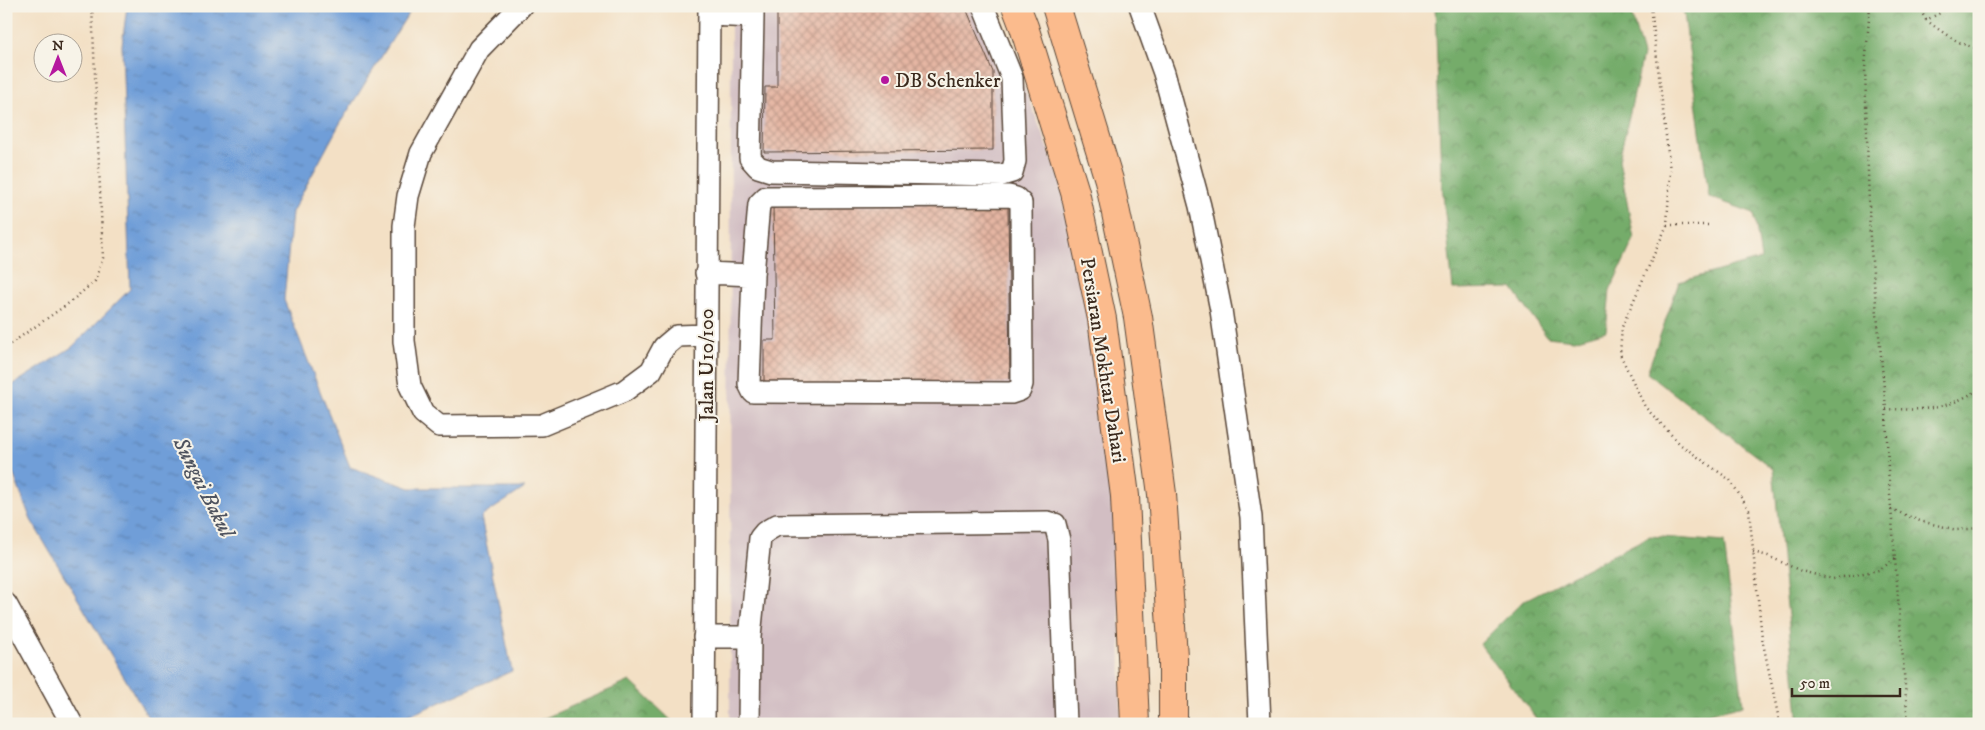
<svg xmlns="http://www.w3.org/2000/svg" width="1985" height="730" viewBox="0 0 1985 730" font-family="'IM FELL DW Pica',serif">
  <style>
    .industrial { fill: #d2bec3 }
    .forest { fill: url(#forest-crowns); stroke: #586b44 }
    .water { fill: url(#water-ripples); stroke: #56647b }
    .building { fill: url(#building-cross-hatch) }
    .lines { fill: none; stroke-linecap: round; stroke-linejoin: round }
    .minor-casing { stroke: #574537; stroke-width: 24 }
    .major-casing { stroke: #574537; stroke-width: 30 }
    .path { stroke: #574537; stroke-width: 2.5; stroke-dasharray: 1 4; stroke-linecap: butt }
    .minor { stroke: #fff; stroke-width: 21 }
    .major { stroke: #fbbb8d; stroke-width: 28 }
    .poi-dot { fill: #b5179e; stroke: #f7f3e8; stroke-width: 2 }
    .labels { text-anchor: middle; stroke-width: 4; stroke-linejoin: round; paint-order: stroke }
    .poi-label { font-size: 20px; fill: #3b2a1e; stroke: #f7f3e8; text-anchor: start }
    .street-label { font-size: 20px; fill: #3b2a1e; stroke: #f7f3e8 }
    .water-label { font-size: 21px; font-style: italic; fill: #4e535f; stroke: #f7f3e8 }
  </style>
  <defs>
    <pattern id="forest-crowns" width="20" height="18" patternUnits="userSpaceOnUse" patternTransform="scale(1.25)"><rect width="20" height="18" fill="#75ac6a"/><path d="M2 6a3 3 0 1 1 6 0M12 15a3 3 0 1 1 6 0" fill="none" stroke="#618c57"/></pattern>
    <pattern id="water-ripples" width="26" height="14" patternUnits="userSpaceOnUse" patternTransform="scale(1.25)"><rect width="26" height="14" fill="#709ed8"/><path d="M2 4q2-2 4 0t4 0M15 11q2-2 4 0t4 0" fill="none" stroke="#5d81af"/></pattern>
    <pattern id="building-cross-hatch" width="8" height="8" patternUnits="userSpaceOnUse" patternTransform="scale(1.25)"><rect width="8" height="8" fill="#e5b6a3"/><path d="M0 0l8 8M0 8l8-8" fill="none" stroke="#bb9484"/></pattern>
  </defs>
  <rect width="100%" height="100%" fill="#f7f3e8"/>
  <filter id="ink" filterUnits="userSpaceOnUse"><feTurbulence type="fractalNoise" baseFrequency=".02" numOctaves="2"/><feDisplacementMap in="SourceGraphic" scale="10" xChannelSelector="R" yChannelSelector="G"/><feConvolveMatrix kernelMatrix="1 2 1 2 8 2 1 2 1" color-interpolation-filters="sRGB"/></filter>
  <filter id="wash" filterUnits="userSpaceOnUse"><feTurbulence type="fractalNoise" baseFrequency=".0096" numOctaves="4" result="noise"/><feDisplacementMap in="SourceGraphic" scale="20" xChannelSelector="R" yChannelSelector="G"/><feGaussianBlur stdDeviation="1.12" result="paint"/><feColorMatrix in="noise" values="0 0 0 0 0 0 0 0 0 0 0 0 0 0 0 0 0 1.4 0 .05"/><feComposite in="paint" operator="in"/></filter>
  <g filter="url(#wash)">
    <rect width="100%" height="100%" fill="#f3e0c5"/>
    <!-- industrial -->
    <path class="industrial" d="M731 6H992L1073 211 1120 557 1121 724H730Z"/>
    <!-- forest -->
    <path class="forest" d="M1435 6H1629L1643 55 1619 160 1634 239 1610 290 1606 331 1574 340 1547 337 1512 288 1453 289 1441 175Z
      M1683 6H1979V724H1799L1773 469 1647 373 1679 282 1761 259 1754 213 1709 197Z
      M1650 536 1724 542 1743 705 1665 724H1536L1538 721 1480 644 1523 601Z
      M630 681 675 724H531Z"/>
    <!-- water -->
    <path class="water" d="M127 6H413L339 125 292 212 284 300 350 467 410 488H525L481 517 512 671 390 724H152L31 520 6 455V389L72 347 130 289 122 45Z"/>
    <g id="blocks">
      <!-- building -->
      <path class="building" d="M777 6H965L993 72V150L764 152 765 87H777Z
        M1008 203 1010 383 764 385V340H775L773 206Z"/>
    </g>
  </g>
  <g filter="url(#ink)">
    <use href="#blocks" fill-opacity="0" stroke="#574537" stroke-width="1"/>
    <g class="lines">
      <!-- minor casing -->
      <g class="minor-casing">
        <path id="minor" d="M521 6 479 49 421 153 408 196 404 226V341L410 386 423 413 439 426 542 425 624 391 651 371 664 347 677 336 706 335
          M1140 6 1164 73 1200 206 1221 310 1251 517 1260 724
          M709 15 753 17V6
          M753 17 750 158 758 167 771 171 1002 175 1012 172 1015 161 1012 78 983 6
          M1009 196 1016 198 1021 203 1022 384 1020 390 1011 393 753 392 749 384 753 275 759 204 766 197Z
          M706 273 753 275
          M6 604 72 724
          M704 637H750L760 538 765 532 777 525 1048 522 1055 524 1059 540 1066 724
          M704 724 709 6
          M749 724 750 637"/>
      </g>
      <!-- major casing -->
      <g class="major-casing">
        <path id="major" d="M1016 6 1024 27 1075 192 1102 319 1125 496 1135 724
          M1056 6 1109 180 1138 317 1162 494 1173 656V724"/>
      </g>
      <!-- path -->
      <path class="path" d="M1651 6 1670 171 1667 225 1622 327 1620 354 1645 407 1681 445 1730 480 1749 510 1762 638 1778 715 1779 724
        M1870 6 1865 68 1870 240 1886 409 1888 469 1908 724
        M1918 6 1926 20 1940 13 1946 6
        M1926 20C1942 32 1959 45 1979 49
        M1667 225H1711
        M6 347 69 303 95 281 103 258 92 6
        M1886 409C1925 410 1945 411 1979 389
        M1891 509 1920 521 1957 530 1979 528
        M1753 552 1768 556 1801 571 1833 579 1879 570 1895 559"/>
      <!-- minor -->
      <use href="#minor" class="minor"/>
      <!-- major -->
      <use href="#major" class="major"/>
    </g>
  </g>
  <!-- markers -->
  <circle class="poi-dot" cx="885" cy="80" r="5"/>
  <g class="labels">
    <!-- poi labels -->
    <g class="poi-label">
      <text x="895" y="87">DB Schenker</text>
    </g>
    <!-- street labels -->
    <g class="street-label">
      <text transform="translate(1104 360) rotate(81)" y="7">Persiaran Mokhtar Dahari</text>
      <text transform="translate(706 365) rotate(-90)" y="7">Jalan U10/100</text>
    </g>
    <!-- water labels -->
    <g class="water-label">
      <text transform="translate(204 487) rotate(63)" y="7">Sungai Bakul</text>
    </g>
  </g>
  <!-- margin -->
  <rect width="1985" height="730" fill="none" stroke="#f7f3e8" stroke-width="25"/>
  <!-- north arrow -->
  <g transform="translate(58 58)"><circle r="24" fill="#f7f3e8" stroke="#aca397"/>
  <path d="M0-4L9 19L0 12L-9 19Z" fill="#b5179e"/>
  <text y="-8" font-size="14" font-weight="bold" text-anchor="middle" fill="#3b2a1e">N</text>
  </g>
  <!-- scale -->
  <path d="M1792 688v8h108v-8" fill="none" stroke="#3b2a1e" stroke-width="2.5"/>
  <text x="1800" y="688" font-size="15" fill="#3b2a1e" stroke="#f7f3e8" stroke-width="4" paint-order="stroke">50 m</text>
</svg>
